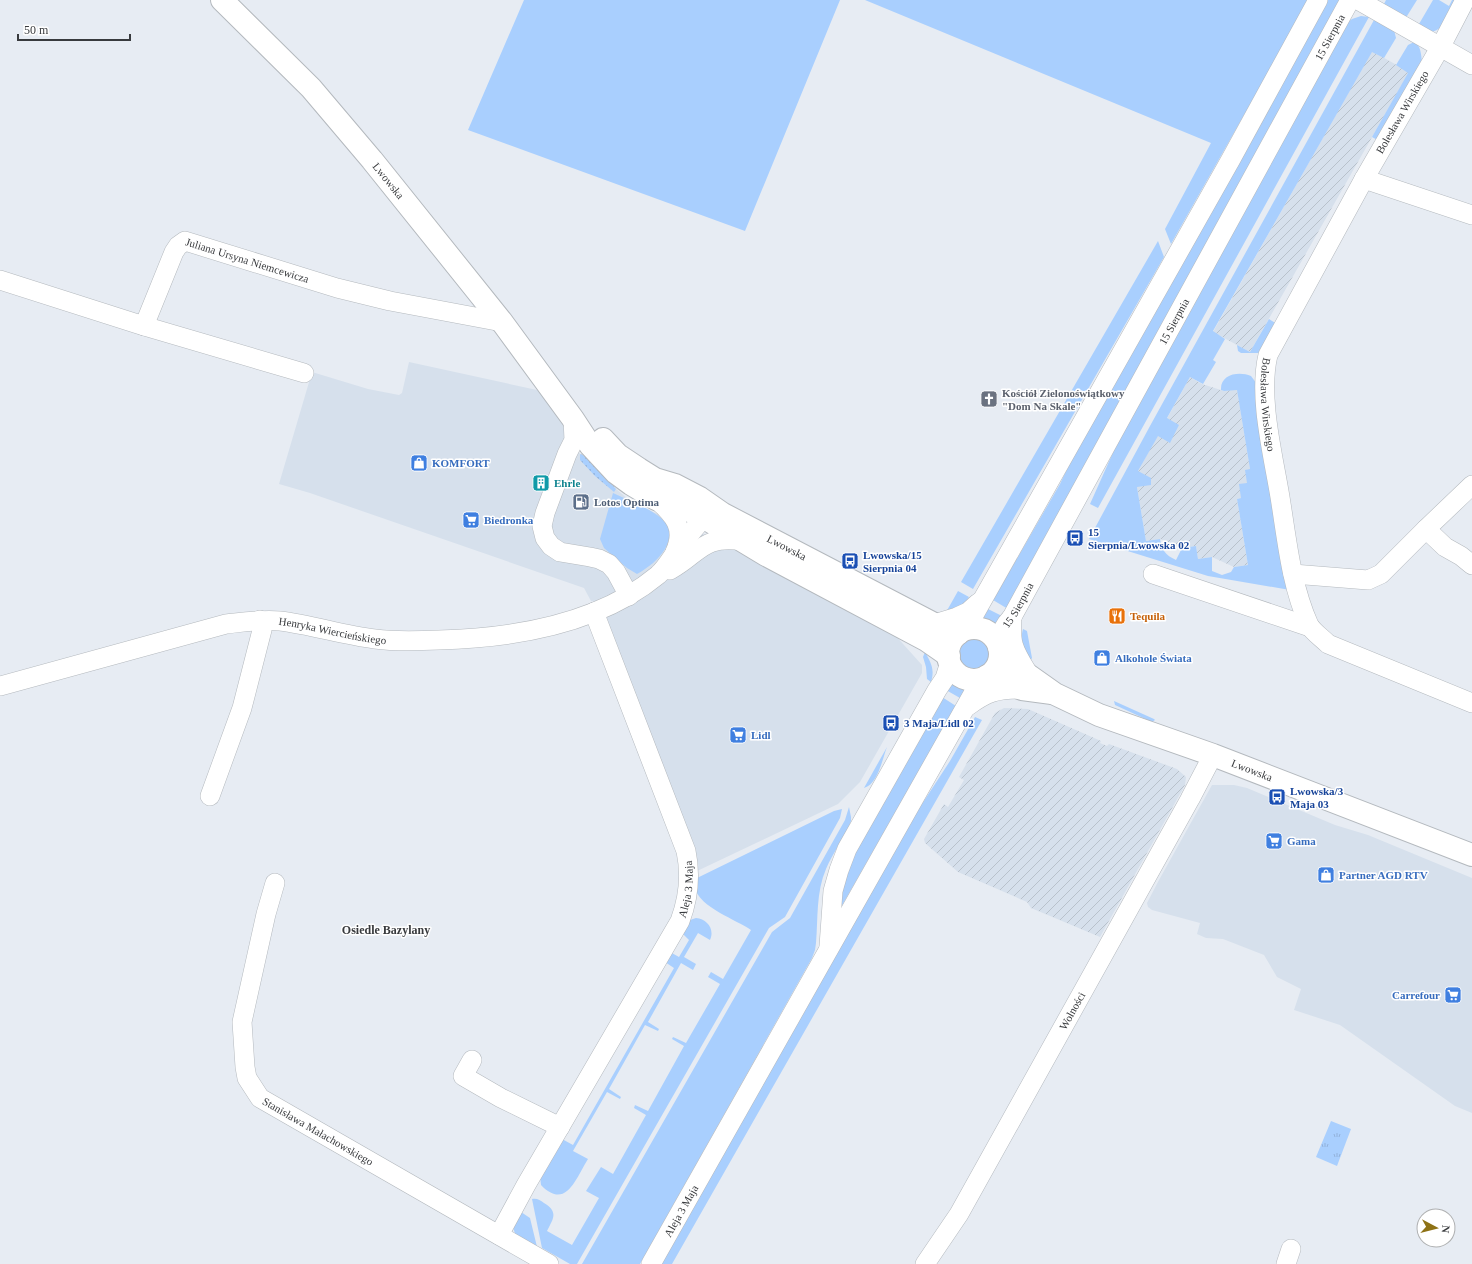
<svg xmlns="http://www.w3.org/2000/svg" width="1472" height="1264" viewBox="0 0 1472 1264" font-family="Georgia,serif">
  <style>
    .built { fill: #d6e0ec }
    .industrial { fill: url(#industrial-furrows) }
    .grass { fill: #a9cffe }
    .park { fill: url(#park-tufts) }
    .garden { fill: url(#garden-dots) }
    .lines { fill: none; stroke-linecap: round; stroke-linejoin: round }
    .minor-casing { stroke: #b4b9be; stroke-width: 20 }
    .major-casing { stroke: #b4b9be; stroke-width: 24 }
    .minor { stroke: #fff; stroke-width: 19 }
    .major { stroke: #fff; stroke-width: 22 }
    .labels { text-anchor: middle; stroke-width: 3; stroke-linejoin: round; paint-order: stroke }
    .street-label { font-size: 11px; fill: #383a3d; stroke: #fff }
    .worship-label { font-size: 11px; font-weight: bold; fill: #5b616d; stroke: #fff; text-anchor: start }
    .shop-label { font-size: 11px; font-weight: bold; fill: #366cbe; stroke: #fff; text-anchor: start }
    .culture-label { font-size: 11px; font-weight: bold; fill: #0d838f; stroke: #fff; text-anchor: start }
    .service-label { font-size: 11px; font-weight: bold; fill: #4e5e75; stroke: #fff; text-anchor: start }
    .transit-label { font-size: 11px; font-weight: bold; fill: #164399; stroke: #fff; text-anchor: start }
    .food-label { font-size: 11px; font-weight: bold; fill: #c56008; stroke: #fff; text-anchor: start }
    .neighbourhood-label { font-size: 12px; font-weight: bold; fill: #383a3d; stroke: #fff }
  </style>
  <defs>
    <pattern id="industrial-furrows" width="10" height="10" patternUnits="userSpaceOnUse"><rect width="10" height="10" fill="#d6e0ec"/><path d="M-1 1l2-2M0 10L10 0M9 11l2-2" fill="none" stroke="#b8c1cb"/></pattern>
    <pattern id="park-tufts" width="24" height="20" patternUnits="userSpaceOnUse"><rect width="24" height="20" fill="#a9cffe"/><path d="M3 7l-1-3M5 7V3M7 7l1-3M15 17l-1-3M17 17v-4M19 17l1-3" fill="none" stroke="#92b2db"/></pattern>
    <pattern id="garden-dots" width="8" height="8" patternUnits="userSpaceOnUse"><rect width="8" height="8" fill="#a9cffe"/><path d="M2 2h.1M6 6h.1" fill="none" stroke="#92b2db" stroke-width="1.8" stroke-linecap="round"/></pattern>
  </defs>
  <rect width="100%" height="100%" fill="#e7ecf3"/>
  <!-- built -->
  <path class="built" d="M409 362 537 390 555 410 580 454 583 455 616 489 633 503 730 546 895 635 922 665V673L860 782 838 804 695 872 597 602 591 601 584 588 310 493 279 484 312 372 368 389 399 395 402 393Z
    M1212 785H1234L1247 788 1335 825 1368 835 1472 878V1113L1455 1106 1340 1025 1294 1010 1301 989 1277 977 1264 955 1223 939 1206 938 1197 934 1200 923 1152 910 1148 907 1147 903 1159 880Z"/>
  <!-- industrial -->
  <path class="industrial" d="M1372 51 1409 72 1250 352 1213 332Z
    M1190 377 1202 384 1224 391 1237 389 1250 469 1248 483 1241 498 1237 499 1248 565 1234 567 1212 557 1198 559 1196 546 1182 548 1160 539 1146 541 1137 487 1138 471Z
    M1004 708 1028 709 1101 741 1100 743 1107 746 1109 744 1177 769 1186 777 1185 785 1100 937 1031 908 1027 902 958 872 925 843 924 839 944 804 948 807 964 780 959 777 995 713Z"/>
  <!-- grass -->
  <path class="grass" d="M524 0H840L745 231 468 130Z
    M865 0H1309L1171 244 1165 229 1211 143Z
    M1327 0H1342L1008 609 993 600 1060 484 1075 452Z
    M1386 0H1417L1407 16 1405 18 1382 8Z
    M1433 0H1439L1449 6 1452 0H1458C1450 13 1445 32 1428 32L1419 24Z
    M1361 16 1369 17 1098 508 1090 504 1124 428 1348 22 1352 19Z
    M1374 20 1394 30 1396 38 1384 58 1372 52 1213 331 1225 339 1213 360 1216 362 1203 384 1190 377 1167 418 1179 425 1170 443 1158 436 1138 471 1151 478V485L1137 487 1146 541 1160 539C1162 550 1165 555 1176 560L1182 548 1196 546 1198 559 1212 557V571L1222 575 1231 572 1234 567 1248 565 1237 499 1241 498 1239 484 1247 483 1245 470 1250 469 1237 390 1224 391 1221 390C1220 374 1239 371 1251 376L1257 384 1290 590 1208 576 1089 539 1150 426Z
    M1414 42C1421 45 1421 55 1422 62L1381 142 1372 137 1408 73 1396 65 1408 45Z
    M1158 241 1164 257 973 589 961 582Z
    M1269 319 1277 324 1263 353H1241L1238 351 1237 345 1250 352Z
    M613 493C627 500 665 513 669 529 671 536 668 543 665 549 658 560 648 568 637 574L627 568 604 548 600 539Z
    M958 591 969 597 963 606 945 614Z
    M988 609 1004 617 997 629 990 623 981 621Z
    M1023 629 1027 631 1032 658 1030 661C1022 654 1020 639 1023 629Z
    M957 654a17 17 0 1 1 34 0a17 17 0 1 1-34 0Z
    M925 652C931 663 935 669 931 682L927 679 926 667 923 657Z
    M951 680 958 685 966 688 960 698 946 690Z
    M942 697 956 706 840 909 843 875Z
    M1114 701 1154 719 1155 720 1152 722 1115 705Z
    M975 717 982 720 672 1264H660L905 830 950 761Z
    M887 747C882 760 878 784 864 788Z
    M849 807 851 817V821C845 838 833 852 826 869 816 892 818 918 816 943L815 950 812 958 640 1264H582L772 932 790 918 845 820Z
    M842 809 840 818 785 917 769 928 577 1264H570L542 1248 532 1199C537 1198 540 1200 544 1203 559 1212 553 1219 547 1231L572 1245 599 1198 586 1191 601 1167 613 1174 646 1115 634 1108 635 1105 648 1111 684 1046 672 1039 673 1037 686 1043 720 984 708 977 711 972 723 979 751 930C737 920 699 907 695 888 694 886 695 882 695 879L834 811Z
    M696 918C707 919 715 929 710 940L698 933 684 957 696 964 693 970 681 963 648 1022 659 1029 658 1031 645 1025 609 1089 621 1097 620 1099 607 1092 573 1151 588 1159C576 1178 566 1211 541 1185L540 1176 562 1139 573 1145 674 968 665 962 670 952 679 957 689 940 683 934 687 921Z
    M521 1212 530 1218 538 1251 516 1237 513 1227Z"/>
  <!-- park -->
  <path class="park" d="M1331 1121 1351 1129 1337 1166 1316 1157Z"/>
  <!-- garden -->
  <path class="garden" d="M580 454C592 457 608 480 616 489L614 492 595 476 580 460Z"/>
  <g class="lines">
    <!-- minor casing -->
    <g class="minor-casing">
      <g id="minor">
        <path d="M1358 0 1472 65"/>
        <path id="s1" d="M1465 0 1441 46 1364 179 1268 355C1258 397 1273 454 1280 497 1287 540 1291 585 1309 625 1313 632 1322 638 1328 644L1472 703"/>
        <path d="M1364 179 1472 215"/>
        <path id="s2" d="M0 280 144 326 174 252 178 246 185 241 337 288 390 301 502 322"/>
        <path d="M144 326 304 373"/>
        <path d="M573 419 574 440 567 454 545 513 542 526 545 538 551 546 560 552 590 557 599 559 609 564 616 572 629 596"/>
        <path d="M656 499C674 515 686 528 675 552"/>
        <path d="M1426 529 1472 485"/>
        <path d="M670 570C702 552 701 535 744 541"/>
        <path d="M1153 574 1310 627"/>
        <path d="M1293 574 1368 580 1381 574 1426 529 1445 547 1461 556 1472 565"/>
        <path d="M1012 617C1010 642 1013 649 1026 670"/>
        <path d="M934 624 957 617 968 612 978 603"/>
        <path d="M966 629 1231 159 1318 0"/>
        <path id="s3" d="M996 641 1007 623 1012 617 1350 0"/>
        <path id="s4" d="M0 686 226 624C244 622 262 619 280 621 312 625 343 635 375 639 397 642 418 641 439 640 513 638 599 624 658 575 666 568 672 557 678 549 689 534 701 521 713 507"/>
        <path d="M968 706C987 692 997 689 1020 689"/>
        <path d="M210 796 242 708 262 630 260 620"/>
        <path id="s5" d="M275 883 266 914 242 1022 245 1067 247 1078 260 1098 549 1264"/>
        <path d="M829 946 833 891 839 870 847 849 937 690 945 678 950 662"/>
        <path d="M472 1060 463 1076 501 1098 560 1127"/>
        <path id="s6" d="M499 1235 526 1185 680 921C689 897 691 875 686 851L594 612"/>
        <path id="s7" d="M651 1264 982 678"/>
        <path id="s8" d="M925 1264 959 1214 1190 799 1213 755"/>
        <path d="M1286 1264 1291 1249"/>
      </g>
    </g>
    <!-- major casing -->
    <g class="major-casing">
      <g id="major">
        <path id="s9" d="M222 0 311 88 372 160 502 322 573 419 590 445 616 473 631 484 656 499 681 507 703 517 766 555 926 640 949 656"/>
        <path id="s10" d="M603 439 618 455 639 469 655 479 675 485 700 498 723 514 934 624 958 634"/>
        <circle cx="974" cy="654" r="26"/>
        <path id="s11" d="M999 647 1014 665 1055 694 1099 715 1213 755 1472 855"/>
        <path d="M987 676 1022 689 1052 693"/>
      </g>
    </g>
    <!-- minor -->
    <use href="#minor" class="minor"/>
    <!-- major -->
    <use href="#major" class="major"/>
  </g>
  <!-- icons -->
  <defs>
    <g id="church-square" transform="scale(0.9)"><rect x="-9" y="-9" width="18" height="18" rx="4" fill="#6b7280" stroke="#fff"/><path d="M-1.2-6h2.4v3.5h3.3v2.4h-3.3V6h-2.4V-.1h-3.3v-2.4h3.3Z" fill="#fff"/></g>
    <g id="shop-square" transform="scale(0.9)"><rect x="-9" y="-9" width="18" height="18" rx="4" fill="#3f7fe0" stroke="#fff"/><path d="M-5-2.5h2.3a2.7 3.5 0 0 1 5.4 0H5L5.5 6h-11ZM-1.5-2.5h3a1.5 2.3 0 0 0-3 0Z" fill="#fff"/></g>
    <g id="building-square" transform="scale(0.9)"><rect x="-9" y="-9" width="18" height="18" rx="4" fill="#0f9aa8" stroke="#fff"/><path d="M-4-6H4V6H1V3H-1V6H-4ZM-2.5-4.3h1.7v1.8h-1.7ZM.8-4.3h1.7v1.8H.8ZM-2.5-1h1.7V.8h-1.7ZM.8-1h1.7V.8H.8Z" fill="#fff"/></g>
    <g id="fuel-square" transform="scale(0.9)"><rect x="-9" y="-9" width="18" height="18" rx="4" fill="#5c6f8a" stroke="#fff"/><path d="M-5.5-6h7V0h2V4h1.3V-2.5L3-4.5l.8-.8L6-3V5H2.5V1h-1V6h-7ZM-4.2-4.7v3.2H.2V-4.7Z" fill="#fff"/></g>
    <g id="supermarket-square" transform="scale(0.9)"><rect x="-9" y="-9" width="18" height="18" rx="4" fill="#3f7fe0" stroke="#fff"/><path d="M-6-5.5h2.5l.6 2H6L4.5 2H-2.5L-4.4-4H-6ZM-1.5 3.2a1.3 1.3 0 1 0 .1 0ZM3 3.2a1.3 1.3 0 1 0 .1 0Z" fill="#fff"/></g>
    <g id="bus-square" transform="scale(0.9)"><rect x="-9" y="-9" width="18" height="18" rx="4" fill="#1a4fb4" stroke="#fff"/><path d="M-5-6H5V4H4V6H2V4H-2V6H-4V4H-5ZM-3.5-4V0h7V-4ZM-3.5 1.2v1.5H-2V1.2ZM2 1.2v1.5H3.5V1.2Z" fill="#fff"/></g>
    <g id="restaurant-square" transform="scale(0.9)"><rect x="-9" y="-9" width="18" height="18" rx="4" fill="#e8710a" stroke="#fff"/><path d="M-5-6h1v4h1v-4h1v4h1v-4h1v5L-1.5 .5V6h-2V.5L-5-1ZM5-6V6H3V1.5H1.5Q1.5-4 5-6Z" fill="#fff"/></g>
  </defs>
  <g fill-rule="evenodd">
    <use href="#church-square" x="989" y="399"/>
    <use href="#shop-square" x="419" y="463"/>
    <use href="#building-square" x="541" y="483"/>
    <use href="#fuel-square" x="581" y="502"/>
    <use href="#supermarket-square" x="471" y="520"/>
    <use href="#bus-square" x="1075" y="538"/>
    <use href="#bus-square" x="850" y="561"/>
    <use href="#restaurant-square" x="1117" y="616"/>
    <use href="#shop-square" x="1102" y="658"/>
    <use href="#bus-square" x="891" y="723"/>
    <use href="#supermarket-square" x="738" y="735"/>
    <use href="#bus-square" x="1277" y="797"/>
    <use href="#supermarket-square" x="1274" y="841"/>
    <use href="#shop-square" x="1326" y="875"/>
    <use href="#supermarket-square" x="1453" y="995"/>
  </g>
  <g class="labels">
    <!-- street labels -->
    <g class="street-label">
      <text dy="4" stroke="none"><textPath href="#s3" startOffset="690">15 Sierpnia</textPath></text>
      <text transform="translate(1402 112) rotate(-60)" y="4">Bolesława Wirskiego</text>
      <text dy="4" stroke="none"><textPath href="#s9" startOffset="246">Lwowska</textPath></text>
      <text dy="4" stroke="none"><textPath href="#s2" startOffset="312">Juliana Ursyna Niemcewicza</textPath></text>
      <text dy="4" stroke="none"><textPath href="#s3" startOffset="366">15 Sierpnia</textPath></text>
      <text dy="4" stroke="none"><textPath href="#s1" startOffset="456">Bolesława Wirskiego</textPath></text>
      <text dy="4" stroke="none"><textPath href="#s10" startOffset="215">Lwowska</textPath></text>
      <text dy="4" stroke="none"><textPath href="#s3" startOffset="42">15 Sierpnia</textPath></text>
      <text dy="4" stroke="none"><textPath href="#s4" startOffset="342">Henryka Wiercieńskiego</textPath></text>
      <text dy="4" stroke="none"><textPath href="#s11" startOffset="285">Lwowska</textPath></text>
      <text dy="4" stroke="none"><textPath href="#s6" startOffset="395">Aleja 3 Maja</textPath></text>
      <text dy="4" stroke="none"><textPath href="#s8" startOffset="293">Wolności</textPath></text>
      <text dy="4" stroke="none"><textPath href="#s5" startOffset="290">Stanisława Małachowskiego</textPath></text>
      <text dy="4" stroke="none"><textPath href="#s7" startOffset="61">Aleja 3 Maja</textPath></text>
    </g>
    <!-- worship labels -->
    <g class="worship-label">
      <text x="1002" y="397">Kościół Zielonoświątkowy<tspan x="1002" dy="13">"Dom Na Skale"</tspan></text>
    </g>
    <!-- shop labels -->
    <g class="shop-label">
      <text x="432" y="467">KOMFORT</text>
      <text x="484" y="524">Biedronka</text>
      <text x="1115" y="662">Alkohole Świata</text>
      <text x="751" y="739">Lidl</text>
      <text x="1287" y="845">Gama</text>
      <text x="1339" y="879">Partner AGD RTV</text>
      <text x="1440" y="999" text-anchor="end">Carrefour</text>
    </g>
    <!-- culture labels -->
    <g class="culture-label">
      <text x="554" y="487">Ehrle</text>
    </g>
    <!-- service labels -->
    <g class="service-label">
      <text x="594" y="506">Lotos Optima</text>
    </g>
    <!-- transit labels -->
    <g class="transit-label">
      <text x="1088" y="536">15<tspan x="1088" dy="13">Sierpnia/Lwowska 02</tspan></text>
      <text x="863" y="559">Lwowska/15<tspan x="863" dy="13">Sierpnia 04</tspan></text>
      <text x="904" y="727">3 Maja/Lidl 02</text>
      <text x="1290" y="795">Lwowska/3<tspan x="1290" dy="13">Maja 03</tspan></text>
    </g>
    <!-- food labels -->
    <g class="food-label">
      <text x="1130" y="620">Tequila</text>
    </g>
    <!-- neighbourhood labels -->
    <g class="neighbourhood-label">
      <text x="386" y="934">Osiedle Bazylany</text>
    </g>
  </g>
  <!-- north arrow -->
  <g transform="translate(1436 1228) rotate(97)"><circle r="19" fill="#ffffff" stroke="#afb0b1"/>
  <path d="M0-3L7 15L0 10L-7 15Z" fill="#8e7216"/>
  <text y="-6" font-size="11" font-weight="bold" text-anchor="middle" fill="#383a3d">N</text>
  </g>
  <!-- scale -->
  <path d="M18 34v6h112v-6" fill="none" stroke="#383a3d" stroke-width="2"/>
  <text x="24" y="34" font-size="12" fill="#383a3d" stroke="#ffffff" stroke-width="3" paint-order="stroke">50 m</text>
</svg>
